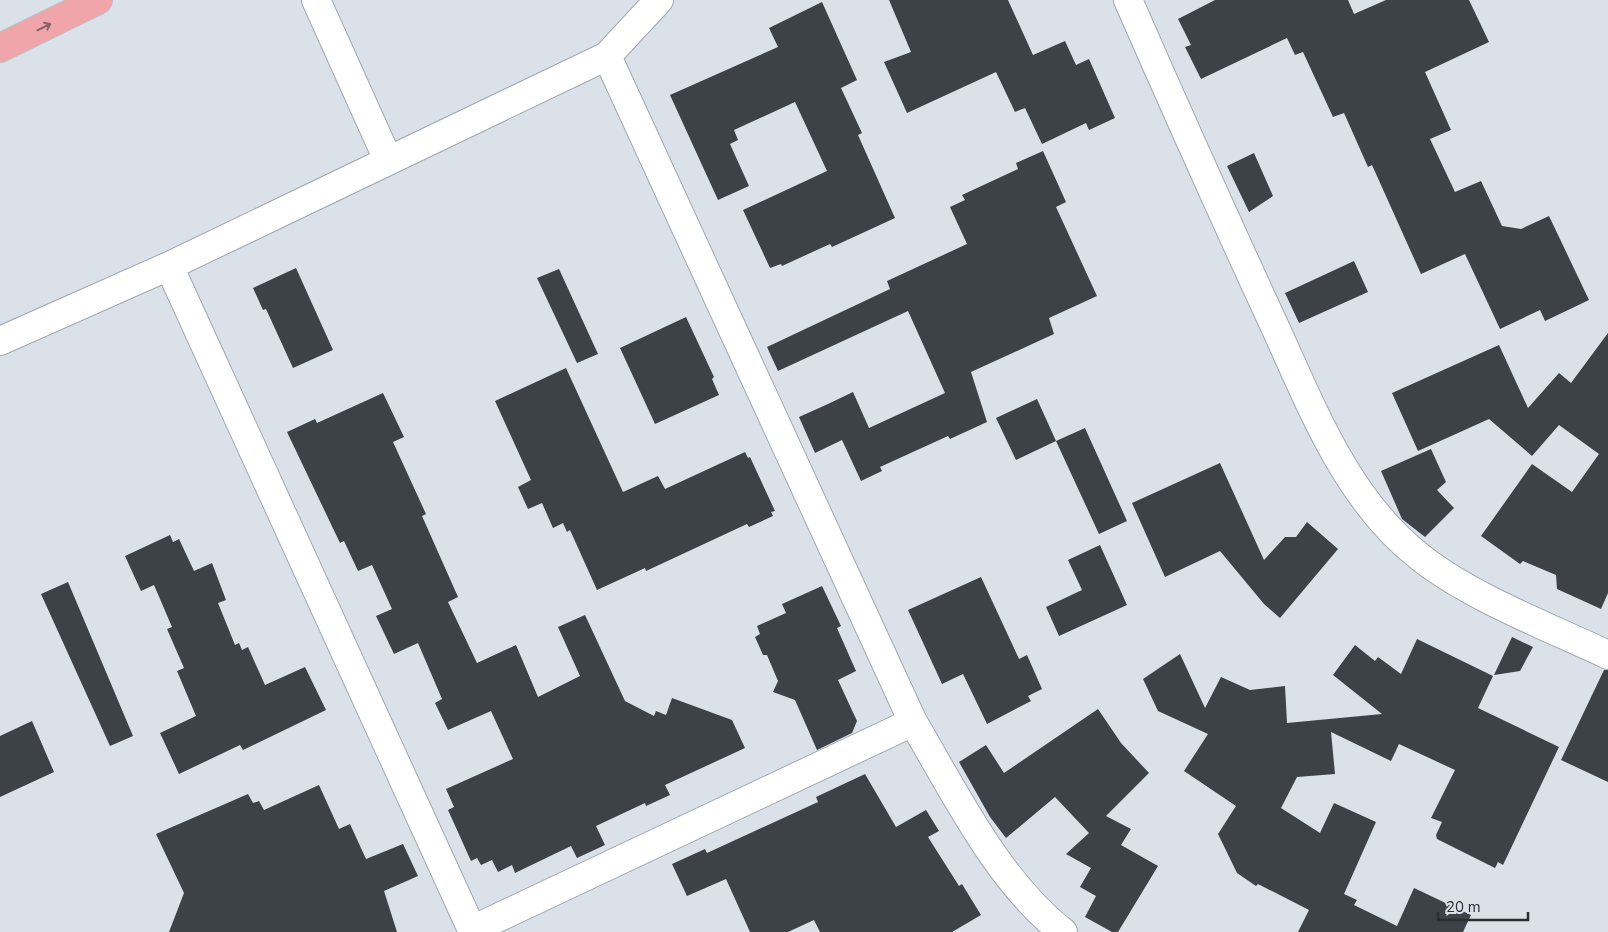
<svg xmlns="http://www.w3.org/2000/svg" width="1608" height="932" viewBox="0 0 1608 932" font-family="'Nunito Sans',sans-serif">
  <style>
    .building { fill: #3c4248 }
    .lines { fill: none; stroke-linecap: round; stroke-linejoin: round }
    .minor-casing { stroke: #a0a7ae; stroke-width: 30 }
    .major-casing { stroke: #bfc0c1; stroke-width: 30 }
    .minor { stroke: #fff; stroke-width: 28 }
    .major { stroke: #f0a5ab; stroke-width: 28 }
    .oneway { stroke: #846468 }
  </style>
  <rect width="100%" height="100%" fill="#dae1e9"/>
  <!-- building -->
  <path class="building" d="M889 0H1008L1033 55 1065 41 1076 65 1089 59 1115 118 1089 130 1086 123 1042 144 1025 108 1015 112 996 72 907 113 884 62 911 52Z
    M1215 0H1348L1354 14 1386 0H1469L1489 42 1425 72 1451 130 1430 139 1455 192 1481 181 1502 226 1521 229 1549 216 1589 300 1545 321 1540 310 1500 329 1465 254 1421 274 1372 165 1368 167 1344 113 1333 117 1303 52 1295 55 1287 38 1201 79 1185 47 1191 45 1178 19Z
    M822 2 857 80 841 88 862 133 858 135 895 218 832 247 830 244 782 266 781 264 770 268 743 210 827 171 795 102 734 130 738 140 730 144 749 186 718 200 670 95 778 47 769 28Z
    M1043 151 1066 202 1056 207 1097 296 1049 318 1054 334 971 372 987 422 950 439 948 436 880 467 882 471 861 481 842 440 815 453 799 417 828 404 853 392 869 428 945 393 908 311 778 371 767 347 890 289 887 281 967 244 950 207 965 200 962 195 1018 169 1016 163Z
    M1254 153 1273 196 1249 212 1227 166Z
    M1354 261 1368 292 1299 323 1285 293Z
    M296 268 333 350 293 368 266 309 263 310 253 288Z
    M559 269 598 354 577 363 537 278Z
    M686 317 714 377 712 379 719 395 655 424 620 348Z
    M1608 333V593L1601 609 1557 589 1556 575 1523 561 1520 564 1481 536 1532 464 1572 492 1599 454 1559 425 1532 456 1489 419 1418 451 1392 393 1499 345 1528 408 1559 373 1571 383Z
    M566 368 623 492 658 476 665 489 745 452 748 458 750 457 775 511 771 512 773 516 749 527 747 524 646 571 645 568 597 590 570 530 567 532 563 523 553 528 542 503 528 509 518 487 531 480 495 401Z
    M383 393 404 437 393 442 426 514 422 516 458 597 448 602 477 663 516 645 538 697 580 676 558 627 585 615 625 701 654 716 656 711 666 715 672 698 732 720 745 748 665 785 670 795 646 806 645 803 596 826 605 845 577 858 571 846 515 873 512 865 498 872 492 860 481 865 477 858 471 861 448 810 454 807 446 789 513 759 491 711 448 730 435 703 442 699 418 643 394 654 376 616 392 609 372 565 358 571 344 541 340 543 287 432 315 419 317 423Z
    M1037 399 1056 441 1016 460 996 418Z
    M1085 428 1127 521 1099 534 1056 441Z
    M1431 449 1446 482 1437 490 1454 508 1425 537 1402 519 1381 471Z
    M1220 463 1264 560 1285 537H1296L1307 522 1338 549 1280 618 1264 604 1220 551 1165 577 1132 503Z
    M170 535 173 542 179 539 194 571 212 563 226 600 218 603 235 645 239 643 242 650 248 647 265 685 305 667 326 710 243 750 240 745 179 774 160 733 196 716 177 671 184 668 167 629 172 627 154 585 141 591 125 556Z
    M1100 545 1127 605 1059 636 1046 607 1082 590 1068 560Z
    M981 577 1019 659 1027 655 1042 689 1028 696 1031 701 987 724 963 674 942 684 908 610Z
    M68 582 133 736 110 746 41 594Z
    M822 586 841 626 837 628 856 671 838 680 857 721 852 733 817 750 795 700 773 692 778 681 767 655H763L755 637 760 634 757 626 786 613 782 604Z
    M1512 637 1533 647 1520 671 1494 675Z
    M1417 639 1493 676 1478 708 1559 747 1503 865 1498 862 1495 868 1437 839 1436 835 1442 822 1431 818 1455 770 1399 744 1391 761 1331 732 1335 774 1297 777 1281 808 1320 833 1334 803 1376 822 1344 894 1357 900 1354 905 1397 926 1414 888 1471 915 1463 932H1298L1309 910 1258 884 1256 886 1237 873 1218 834 1236 806 1184 771 1208 734 1158 711 1143 679 1180 654 1205 708 1221 677 1250 690 1285 686 1287 723 1382 714 1333 675 1355 645 1375 661 1378 657 1401 674Z
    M1604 670H1608V782L1561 760Z
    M1098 709 1121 743 1149 773 1106 816 1131 829 1121 845 1158 866 1118 932H1112L1085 917 1096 896 1080 887 1091 868 1066 854 1089 833 1055 797 1006 838 990 817 959 762 986 745 1004 773Z
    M32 721 54 772 0 797V736Z
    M865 774 896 827 926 810 939 831 928 837 959 886 962 884 981 915 952 932H820L814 920 788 932H750L726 879 687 896 672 864 705 849 707 853 818 802 816 797Z
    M319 785 339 829 350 824 366 859 403 844 418 876 384 891 397 932H169L184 893 156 834 248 794 253 803 259 801 264 810Z"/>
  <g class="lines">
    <!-- minor casing -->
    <g class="minor-casing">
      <path id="minor" d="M316 0 388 160
        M1128 0C1174 105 1221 210 1269 314 1309 399 1343 497 1420 557 1470 597 1549 627 1608 655
        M607 56 913 722C954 791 998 882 1063 932
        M169 266 472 930 913 722
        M0 341 169 266 607 56 659 0"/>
    </g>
    <!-- major casing -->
    <g class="major-casing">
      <path id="major" d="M0 48 98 0"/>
    </g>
    <!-- minor -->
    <use href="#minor" class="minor"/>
    <!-- major -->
    <use href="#major" class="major"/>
  </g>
  <!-- one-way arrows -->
  <defs><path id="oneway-shaft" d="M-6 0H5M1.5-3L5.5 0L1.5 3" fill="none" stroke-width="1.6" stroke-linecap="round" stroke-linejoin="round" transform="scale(1.25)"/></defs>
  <use class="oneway" href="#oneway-shaft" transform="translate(44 27) rotate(-26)"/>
  <!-- scale -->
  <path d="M1438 912v8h90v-8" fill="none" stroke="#2b2e31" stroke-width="2.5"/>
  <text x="1446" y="912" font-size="15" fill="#2b2e31" stroke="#dae1e9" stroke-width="4" paint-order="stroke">20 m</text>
</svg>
